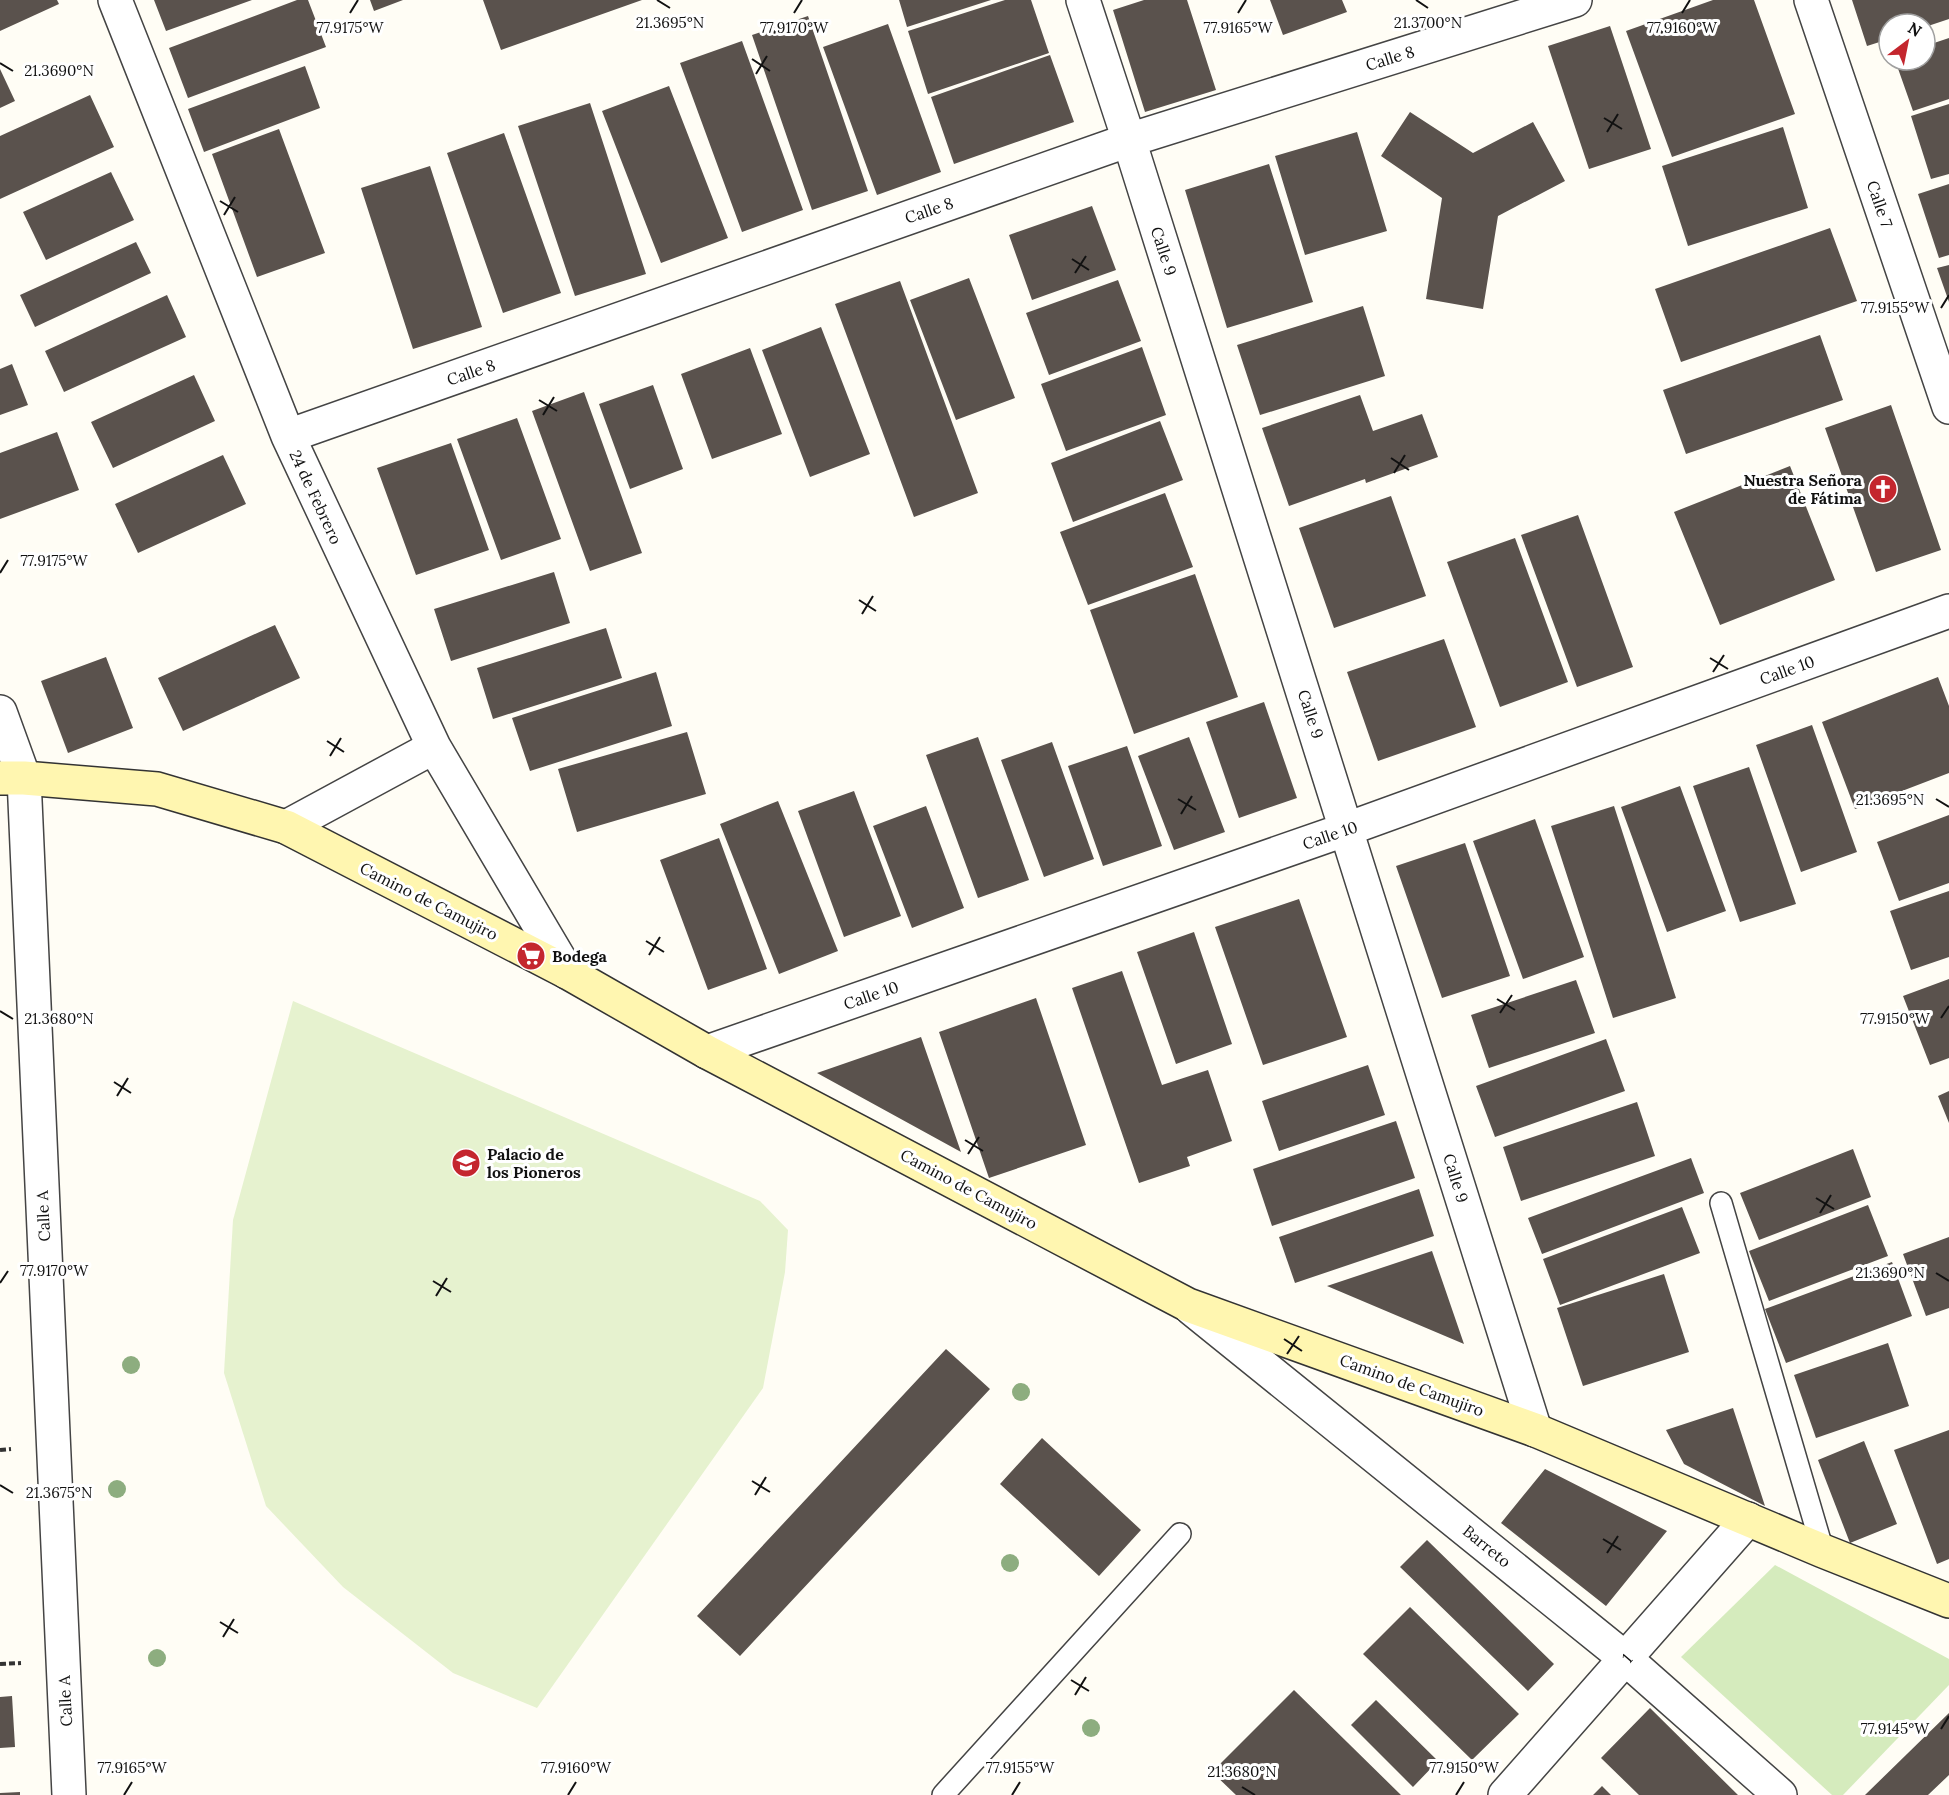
<svg xmlns="http://www.w3.org/2000/svg" width="1949" height="1795" viewBox="0 0 1949 1795" font-family="Lora,serif">
  <style>
    .green { fill: #d5ebbd }
    .pitch { fill: #e6f2cf }
    .building { fill: #5a524d }
    .lines { fill: none; stroke-linecap: round; stroke-linejoin: round }
    .lane-casing { stroke: #444; stroke-width: 24 }
    .street-casing { stroke: #444; stroke-width: 36 }
    .secondary-casing { stroke: #333; stroke-width: 36 }
    .path { stroke: #333; stroke-width: 4; stroke-dasharray: 6 3; stroke-linecap: butt }
    .lane { stroke: #fff; stroke-width: 21 }
    .street { stroke: #fff; stroke-width: 33 }
    .secondary { stroke: #fff6b0; stroke-width: 33 }
    .tree { fill: #8dad7f }
    .ticks { fill: none; stroke: #111; stroke-width: 2 }
    .labels { text-anchor: middle; stroke-width: 6; stroke-linejoin: round; paint-order: stroke }
    .street-label { font-size: 16px; fill: #111; stroke: #fff }
    .poi-label { font-size: 16px; font-weight: bold; fill: #111; stroke: #fff; text-anchor: start }
    .ticks-label { font-size: 15px; text-anchor: middle; fill: #111; stroke: #fff; stroke-width: 6; stroke-linejoin: round; paint-order: stroke }
  </style>
  <rect width="100%" height="100%" fill="#fffdf5"/>
  <!-- green -->
  <path class="green" d="M1775 1565 1949 1659V1685L1843 1795H1832L1681 1657Z"/>
  <!-- pitch -->
  <path class="pitch" d="M293 1001 760 1201 788 1230 785 1272 763 1388 537 1708 453 1673 343 1587 266 1506 224 1373 233 1220Z"/>
  <!-- building -->
  <path class="building" d="M0 0H57L59 4 0 31Z
    M154 0H252L166 31Z
    M297 0H308L326 47 188 98 169 48Z
    M370 0H403L374 11Z
    M483 0H642L501 50Z
    M899 0H991L907 27Z
    M1005 0H1031L1049 53 928 94 908 31Z
    M1144 0H1187L1216 90 1145 112 1113 10Z
    M1270 0H1342L1347 12 1283 35Z
    M1713 0H1754L1795 114 1672 157 1626 31Z
    M1852 0H1949V19L1925 27V24H1889V39L1867 46Z
    M808 16 868 191 812 210 752 35Z
    M888 24 941 172 877 195 823 47Z
    M1610 26 1651 149 1589 169 1548 46Z
    M1949 38V99L1913 111 1895 60H1925V46Z
    M742 41 803 210 742 232 680 63Z
    M1050 55 1074 122 954 164 931 97Z
    M305 66 320 108 204 152 188 109Z
    M0 69 15 101 0 108Z
    M669 86 728 238 661 263 602 111Z
    M90 95 114 147 0 199V136Z
    M590 103 646 274 575 296 518 126Z
    M1949 104V174L1931 179 1911 116Z
    M1410 112 1473 153 1533 122 1565 181 1498 216 1483 309 1426 299 1442 198 1381 156Z
    M1783 127 1808 208 1688 246 1662 166Z
    M279 129 325 253 257 277 212 154Z
    M1357 132 1387 231 1305 255 1275 156Z
    M504 133 561 293 503 313 447 153Z
    M1269 164 1313 302 1227 328 1185 190Z
    M430 166 482 327 413 349 361 188Z
    M111 172 134 220 46 260 23 212Z
    M1949 184V255L1939 258 1918 194Z
    M1092 206 1116 270 1032 300 1009 235Z
    M1830 228 1857 301 1681 362 1655 289Z
    M136 242 151 273 35 327 20 295Z
    M1949 265V302L1937 268Z
    M969 278 1015 398 956 420 910 300Z
    M1118 280 1141 341 1049 375 1026 313Z
    M900 281 978 493 914 517 835 304Z
    M167 295 186 337 64 392 45 351Z
    M1363 306 1385 376 1260 415 1237 345Z
    M821 327 870 454 810 477 762 350Z
    M1820 335 1843 400 1686 454 1663 390Z
    M1142 347 1166 415 1066 451 1041 384Z
    M750 348 782 434 712 459 681 374Z
    M12 364 28 405 0 415V369Z
    M194 375 215 421 113 468 91 422Z
    M653 385 683 469 630 489 599 404Z
    M584 392 642 553 590 571 532 411Z
    M1360 395 1373 431 1422 414 1438 457 1366 483 1365 479 1289 506 1262 428Z
    M1891 405 1941 550 1876 572 1825 428Z
    M517 418 561 539 501 560 457 439Z
    M1160 421 1183 480 1073 522 1051 463Z
    M57 432 79 490 0 519V453Z
    M451 443 489 550 416 575 377 468Z
    M223 455 246 504 138 553 115 504Z
    M1790 466 1835 580 1720 625 1674 512Z
    M1165 493 1193 567 1088 605 1060 532Z
    M1391 496 1426 596 1334 628 1299 528Z
    M1578 515 1633 667 1577 687 1521 535Z
    M1515 538 1568 682 1500 707 1447 562Z
    M554 572 570 623 451 661 434 609Z
    M1195 574 1238 697 1134 734 1090 610Z
    M275 625 300 678 183 731 158 678Z
    M606 628 622 678 493 719 477 668Z
    M1444 639 1476 727 1378 761 1347 672Z
    M106 657 133 728 68 753 41 681Z
    M656 672 672 726 530 771 512 718Z
    M1938 677 1949 706V773L1855 809 1822 722Z
    M1264 702 1297 798 1239 818 1206 722Z
    M1812 725 1857 852 1801 872 1756 745Z
    M687 732 706 794 577 832 558 769Z
    M978 737 1029 880 978 898 926 755Z
    M1189 737 1225 832 1174 850 1138 756Z
    M1052 742 1094 859 1044 877 1001 760Z
    M1127 746 1162 846 1103 866 1068 766Z
    M1749 767 1796 904 1740 922 1693 786Z
    M1680 786 1726 911 1667 932 1621 807Z
    M854 791 901 916 844 937 798 811Z
    M778 801 838 951 779 974 720 824Z
    M926 806 964 908 912 928 873 826Z
    M1614 806 1676 998 1613 1018 1551 826Z
    M1949 815V883L1899 901 1877 842Z
    M1535 819 1584 957 1523 979 1473 841Z
    M719 838 767 969 708 990 660 860Z
    M1465 843 1510 976 1442 998 1396 866Z
    M1949 891V957L1911 970 1890 911Z
    M1299 899 1347 1037 1263 1065 1215 927Z
    M1194 932 1232 1044 1176 1064 1137 952Z
    M1122 971 1162 1085 1208 1070 1232 1141 1187 1157 1190 1166 1139 1183 1072 988Z
    M1949 979V1058L1930 1065 1903 996Z
    M1576 980 1595 1033 1489 1068 1471 1015Z
    M1036 998 1086 1145 989 1178 939 1032Z
    M921 1037 961 1152 817 1073Z
    M1606 1039 1625 1091 1495 1137 1476 1086Z
    M1368 1065 1385 1115 1279 1151 1262 1101Z
    M1949 1091V1123L1938 1096Z
    M1637 1102 1655 1156 1521 1201 1503 1147Z
    M1396 1121 1415 1178 1272 1226 1253 1169Z
    M1853 1149 1871 1197 1759 1240 1740 1193Z
    M1691 1158 1704 1193 1542 1254 1528 1218Z
    M1419 1189 1434 1236 1295 1283 1279 1237Z
    M1868 1205 1888 1256 1769 1301 1749 1251Z
    M1682 1207 1700 1253 1560 1305 1543 1259Z
    M1949 1237V1308L1926 1316 1903 1254Z
    M1432 1251 1464 1344 1327 1286Z
    M1892 1262 1912 1316 1786 1363 1765 1309Z
    M1664 1274 1689 1352 1583 1386 1557 1308Z
    M1888 1343 1909 1406 1816 1438 1794 1375Z
    M946 1349 990 1389 740 1656 697 1616Z
    M1733 1408 1765 1506 1684 1464 1666 1430Z
    M1949 1430V1559L1937 1564 1894 1450Z
    M1042 1438 1141 1530 1099 1576 1000 1484Z
    M1864 1441 1897 1524 1850 1543 1818 1460Z
    M1545 1469 1667 1531 1606 1606 1501 1523Z
    M1427 1540 1554 1664 1528 1691 1400 1567Z
    M1410 1607 1519 1714 1472 1760 1363 1654Z
    M1294 1690 1401 1795H1236L1212 1772Z
    M12 1696 15 1747 0 1748V1697Z
    M1376 1700 1438 1761 1413 1787 1351 1725Z
    M1650 1708 1738 1795H1639L1601 1758Z
    M1949 1713V1775L1928 1795H1865Z
    M1602 1786 1611 1795H1593Z
    M20 1792V1795H0V1793Z"/>
  <g class="lines">
    <!-- lane casing -->
    <g class="lane-casing">
      <path id="lane" d="M1721 1203 1823 1551
        M943 1795 1180 1534"/>
    </g>
    <!-- street casing -->
    <g class="street-casing">
      <path id="street" d="M115 0 288 436 434 747 567 972
        M1083 0 1129 140 1535 1430
        M1811 0 1949 407
        M288 436 1129 140 1575 0
        M0 712 24 778 69 1795
        M286 827 434 747
        M707 1052 1347 829 1949 611
        M1191 1308 1626 1659 1780 1795
        M1505 1795 1748 1519"/>
    </g>
    <!-- secondary casing -->
    <g class="secondary-casing">
      <path id="secondary" d="M0 778H24L157 789 286 827 567 972 707 1052 1188 1305 1535 1430 1823 1551 1949 1601"/>
    </g>
    <!-- path -->
    <path class="path" d="M0 1450 11 1449
      M0 1664 21 1663"/>
    <!-- lane -->
    <use href="#lane" class="lane"/>
    <!-- street -->
    <use href="#street" class="street"/>
    <!-- secondary -->
    <use href="#secondary" class="secondary"/>
  </g>
  <!-- trees -->
  <g class="tree">
    <circle cx="131" cy="1365" r="9"/>
    <circle cx="1021" cy="1392" r="9"/>
    <circle cx="117" cy="1489" r="9"/>
    <circle cx="1010" cy="1563" r="9"/>
    <circle cx="157" cy="1658" r="9"/>
    <circle cx="1091" cy="1728" r="9"/>
  </g>
  <!-- ticks -->
  <path class="ticks" d="M657 0 670 8M1416 0 1428 8M350 13 358 0M794 13 802 0M1238 13 1246 0M1682 13 1690 0M752 59 770 71M0 63 13 71M756 74 767 56M1604 118 1622 129M1607 132 1618 114M220 201 238 212M224 215 235 197M1072 259 1089 270M1075 273 1086 256M1941 308 1949 295M539 400 557 411M543 415 554 397M1391 458 1409 470M1394 473 1405 455M0 573 8 560M859 600 876 611M862 614 873 596M1710 658 1728 669M1713 672 1724 655M327 741 344 752M330 756 341 738M1178 799 1196 810M1936 799 1949 807M1181 814 1192 796M646 941 664 952M649 955 660 937M1497 999 1515 1010M0 1011 13 1019M1500 1013 1512 995M1941 1018 1949 1006M114 1082 131 1093M117 1096 128 1078M965 1140 983 1151M968 1154 979 1137M1816 1198 1834 1209M1820 1213 1831 1195M1936 1273 1949 1281M433 1281 451 1292M0 1283 8 1271M436 1296 447 1278M1284 1339 1302 1351M1287 1354 1299 1336M752 1481 770 1492M0 1485 13 1493M755 1495 766 1477M1603 1539 1621 1550M1607 1553 1618 1536M220 1622 238 1633M223 1637 234 1619M1071 1680 1089 1691M1075 1695 1086 1677M1941 1729 1949 1716M1242 1787 1255 1795M124 1795 132 1782M568 1795 576 1782M1012 1795 1020 1782M1456 1795 1464 1782"/>
  <!-- icons -->
  <defs>
    <g id="church-disc" transform="scale(1.5)"><circle r="9.5" fill="#c4262e" stroke="#fff"/><path d="M-1.2-6h2.4v3.5h3.3v2.4h-3.3V6h-2.4V-.1h-3.3v-2.4h3.3Z" fill="#fff"/></g>
    <g id="supermarket-disc" transform="scale(1.5)"><circle r="9.5" fill="#c4262e" stroke="#fff"/><path d="M-6-5.5h2.5l.6 2H6L4.5 2H-2.5L-4.4-4H-6ZM-1.5 3.2a1.3 1.3 0 1 0 .1 0ZM3 3.2a1.3 1.3 0 1 0 .1 0Z" fill="#fff"/></g>
    <g id="school-disc" transform="scale(1.5)"><circle r="9.5" fill="#c4262e" stroke="#fff"/><path d="M0-5L7-2L0 1L-7-2ZM-4 1L0 2.5L4 1V4Q0 6-4 4Z" fill="#fff"/></g>
  </defs>
  <g fill-rule="evenodd">
    <use href="#church-disc" x="1883" y="489"/>
    <use href="#supermarket-disc" x="531" y="956"/>
    <use href="#school-disc" x="466" y="1163"/>
  </g>
  <g class="labels">
    <!-- street labels -->
    <g class="street-label">
      <text transform="translate(1390 58) rotate(-17)" y="6">Calle 8</text>
      <text transform="translate(1880 204) rotate(71)" y="6">Calle 7</text>
      <text transform="translate(929 210) rotate(-19)" y="6">Calle 8</text>
      <text transform="translate(1164 251) rotate(72)" y="6">Calle 9</text>
      <text transform="translate(471 372) rotate(-19)" y="6">Calle 8</text>
      <text transform="translate(316 497) rotate(65)" y="6">24 de Febrero</text>
      <text transform="translate(1787 670) rotate(-20)" y="6">Calle 10</text>
      <text transform="translate(1311 714) rotate(72)" y="6">Calle 9</text>
      <text transform="translate(1330 835) rotate(-19)" y="6">Calle 10</text>
      <text transform="translate(429 901) rotate(27)" y="6">Camino de Camujiro</text>
      <text transform="translate(871 995) rotate(-19)" y="6">Calle 10</text>
      <text transform="translate(1456 1178) rotate(73)" y="6">Calle 9</text>
      <text transform="translate(969 1189) rotate(28)" y="6">Camino de Camujiro</text>
      <text transform="translate(43 1216) rotate(-93)" y="6">Calle A</text>
      <text transform="translate(1412 1385) rotate(20)" y="6">Camino de Camujiro</text>
      <text transform="translate(1487 1546) rotate(39)" y="6">Barreto</text>
      <text transform="translate(1627 1658) rotate(-49)" y="6">1</text>
      <text transform="translate(65 1701) rotate(-93)" y="6">Calle A</text>
    </g>
    <!-- poi labels -->
    <g class="poi-label">
      <text x="1862" y="486" text-anchor="end">Nuestra Señora<tspan x="1862" dy="18">de Fátima</tspan></text>
      <text x="552" y="962">Bodega</text>
      <text x="487" y="1160">Palacio de<tspan x="487" dy="18">los Pioneros</tspan></text>
    </g>
  </g>
  <g class="ticks-label">
    <text x="670" y="28">21.3695°N</text>
    <text x="1428" y="28">21.3700°N</text>
    <text x="350" y="33">77.9175°W</text>
    <text x="794" y="33">77.9170°W</text>
    <text x="1238" y="33">77.9165°W</text>
    <text x="1682" y="33">77.9160°W</text>
    <text x="59" y="76">21.3690°N</text>
    <text x="1895" y="313">77.9155°W</text>
    <text x="54" y="566">77.9175°W</text>
    <text x="1890" y="805">21.3695°N</text>
    <text x="1895" y="1024">77.9150°W</text>
    <text x="59" y="1024">21.3680°N</text>
    <text x="54" y="1276">77.9170°W</text>
    <text x="1890" y="1278">21.3690°N</text>
    <text x="59" y="1498">21.3675°N</text>
    <text x="1895" y="1734">77.9145°W</text>
    <text x="132" y="1773">77.9165°W</text>
    <text x="576" y="1773">77.9160°W</text>
    <text x="1020" y="1773">77.9155°W</text>
    <text x="1464" y="1773">77.9150°W</text>
    <text x="1242" y="1777">21.3680°N</text>
  </g>
  <!-- north arrow -->
  <g transform="translate(1907 42) rotate(32)"><circle r="28" fill="#ffffff" stroke="#a0a0a0" stroke-width="1.5"/>
  <path d="M0-4.5L10 22L0 15L-10 22Z" fill="#c4262e"/>
  <text y="-9" font-size="16" font-weight="bold" text-anchor="middle" fill="#111111">N</text>
  </g>
</svg>
